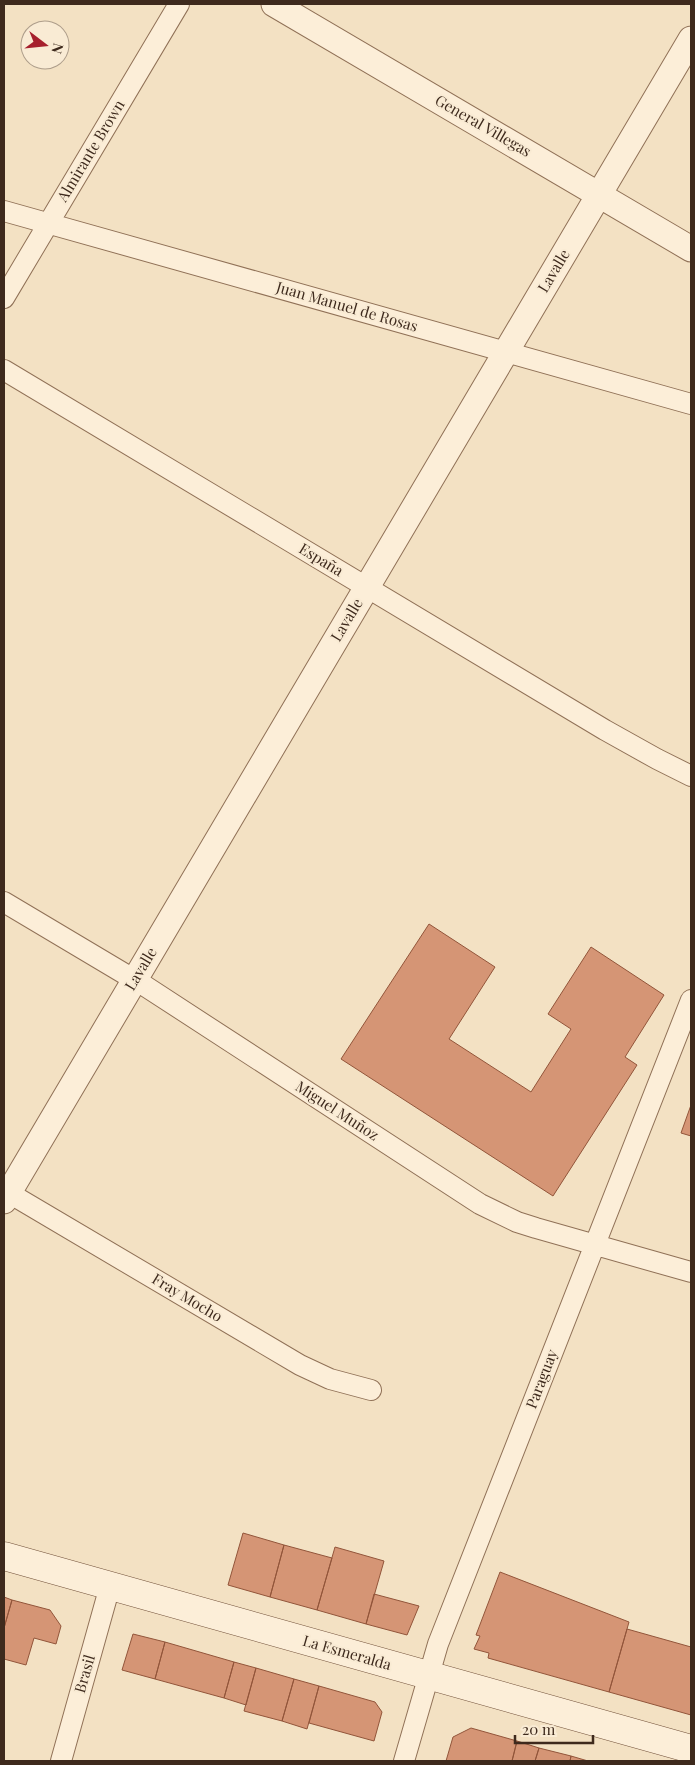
<svg xmlns="http://www.w3.org/2000/svg" width="695" height="1765" viewBox="0 0 695 1765" font-family="'Playfair Display',serif">
  <style>
    .building { fill: #d59575; stroke: #92553a }
    .lines { fill: none; stroke-linecap: round; stroke-linejoin: round }
    .minor-casing { stroke: #907157; stroke-width: 22 }
    .tertiary-casing { stroke: #907157; stroke-width: 27 }
    .secondary-casing { stroke: #72513a; stroke-width: 29 }
    .minor { stroke: #fceed8; stroke-width: 20 }
    .tertiary { stroke: #fceed8; stroke-width: 25 }
    .secondary { stroke: #fceed8; stroke-width: 28 }
    .labels { text-anchor: middle; stroke-width: 4; stroke-linejoin: round; paint-order: stroke }
    .street-label { font-size: 15px; fill: #3e2a1d; stroke: #f9ebd4 }
  </style>
  <rect width="100%" height="100%" fill="#f3e1c3"/>
  <!-- building -->
  <path class="building" d="M429 924 495 967 449 1039 531 1092 571 1029 548 1014 591 947 664 995 625 1057 637 1065 553 1196 341 1059Z
    M691 1105V1136L681 1133Z
    M243 1533 284 1545 270 1597 228 1585Z
    M284 1545 332 1558 317 1610 270 1597Z
    M335 1547 384 1561 366 1624 317 1610Z
    M500 1572 629 1622 609 1692 488 1658 489 1653 474 1649 480 1636 476 1635Z
    M374 1594 419 1606 407 1635 366 1624Z
    M4 1597 12 1600 4 1628Z
    M12 1600 50 1610 61 1626 56 1644 34 1638 26 1665 4 1659V1628Z
    M627 1629 691 1647V1715L609 1692Z
    M133 1634 165 1642 155 1679 122 1670Z
    M165 1642 234 1662 224 1698 155 1679Z
    M234 1662 256 1668 246 1705 224 1698Z
    M256 1668 294 1679 282 1721 244 1711Z
    M294 1679 319 1686 307 1729 282 1721Z
    M319 1686 375 1702 382 1712 374 1741 309 1723Z
    M471 1728 517 1741 512 1761H446L453 1737Z
    M517 1741 539 1748 535 1761H512Z
    M539 1748 571 1756 570 1761H535Z
    M571 1756 588 1761H570Z"/>
  <g class="lines">
    <!-- minor casing -->
    <g class="minor-casing">
      <path id="minor" d="M4 211 691 404
        M4 298 179 4
        M4 370 605 730 657 759 691 776
        M4 902 145 986 480 1204 517 1222 536 1228 691 1272
        M9 1193 300 1365 330 1379 371 1390
        M61 1761 110 1586
        M404 1761 438 1644 691 1000"/>
    </g>
    <!-- tertiary casing -->
    <g class="tertiary-casing">
      <path id="tertiary" d="M274 4 691 249
        M4 1201 691 39"/>
    </g>
    <!-- secondary casing -->
    <g class="secondary-casing">
      <path id="secondary" d="M4 1556 691 1749"/>
    </g>
    <!-- minor -->
    <use href="#minor" class="minor"/>
    <!-- tertiary -->
    <use href="#tertiary" class="tertiary"/>
    <!-- secondary -->
    <use href="#secondary" class="secondary"/>
  </g>
  <g class="labels">
    <!-- street labels -->
    <g class="street-label">
      <text transform="translate(483 126) rotate(30)" y="5">General Villegas</text>
      <text transform="translate(91 151) rotate(-59)" y="5">Almirante Brown</text>
      <text transform="translate(554 271) rotate(-59)" y="5">Lavalle</text>
      <text transform="translate(347 307) rotate(16)" y="5">Juan Manuel de Rosas</text>
      <text transform="translate(321 560) rotate(31)" y="5">España</text>
      <text transform="translate(347 620) rotate(-59)" y="5">Lavalle</text>
      <text transform="translate(141 969) rotate(-59)" y="5">Lavalle</text>
      <text transform="translate(337 1111) rotate(33)" y="5">Miguel Muñoz</text>
      <text transform="translate(187 1298) rotate(31)" y="5">Fray Mocho</text>
      <text transform="translate(542 1379) rotate(-69)" y="5">Paraguay</text>
      <text transform="translate(347 1653) rotate(16)" y="5">La Esmeralda</text>
      <text transform="translate(85 1674) rotate(-74)" y="5">Brasil</text>
    </g>
  </g>
  <!-- border -->
  <rect width="695" height="1765" fill="none" stroke="#3e2a1d" stroke-width="10"/>
  <!-- north arrow -->
  <g transform="translate(45 45) rotate(106)"><circle r="24" fill="#f9ebd4" stroke="#ae9e8b"/>
  <path d="M0-4L9 19L0 12L-9 19Z" fill="#a6202d"/>
  <text y="-8" font-size="14" font-weight="bold" text-anchor="middle" fill="#3e2a1d">N</text>
  </g>
  <!-- scale -->
  <path d="M515 1735v8h78v-8" fill="none" stroke="#3e2a1d" stroke-width="2.5"/>
  <text x="522" y="1735" font-size="15" fill="#3e2a1d" stroke="#f9ebd4" stroke-width="4" paint-order="stroke">20 m</text>
</svg>
